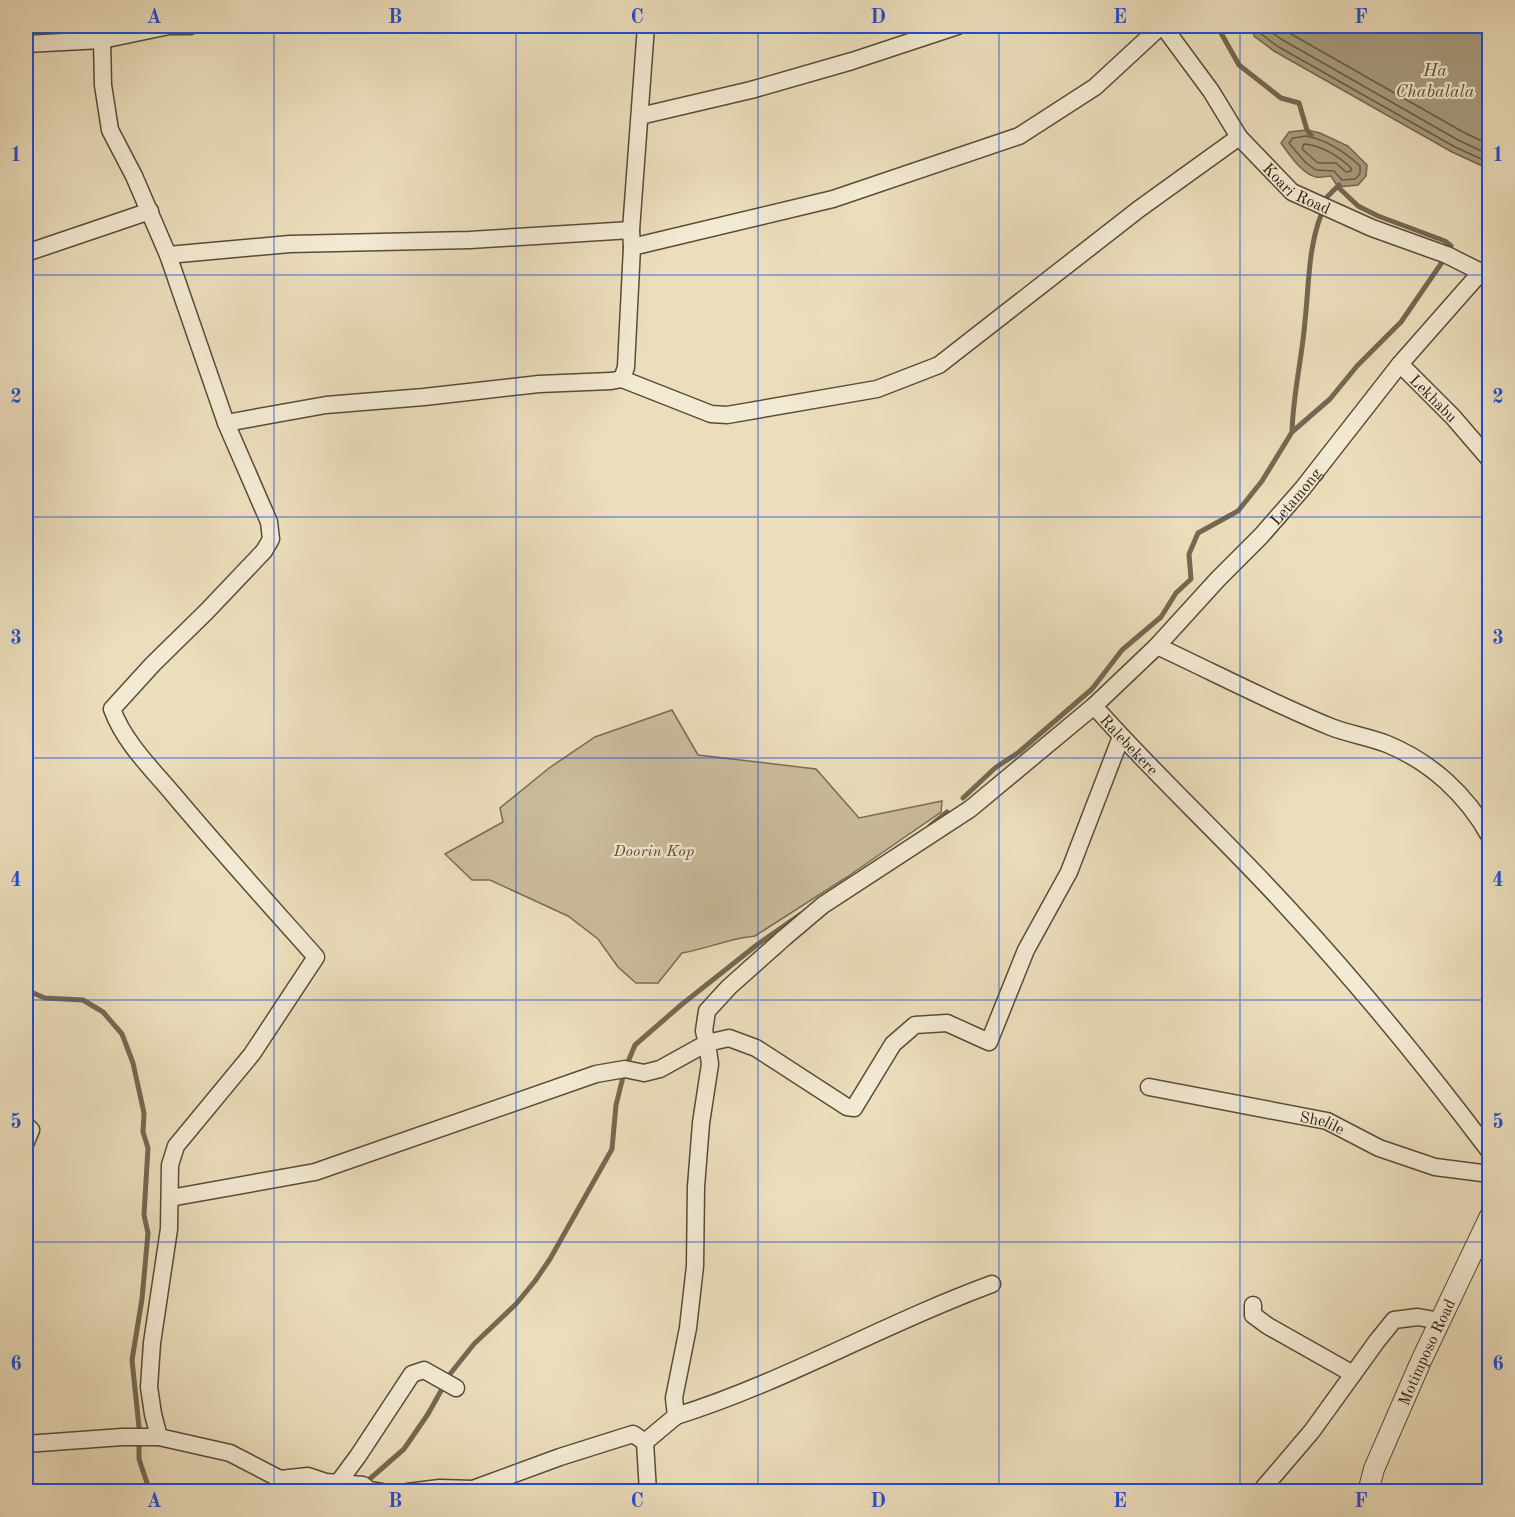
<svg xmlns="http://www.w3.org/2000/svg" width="1515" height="1517" viewBox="0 0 1515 1517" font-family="'Old Standard TT',serif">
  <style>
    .green { fill: #cbbd9e; stroke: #796c55; stroke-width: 1.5 }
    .water { fill: #a99c80; stroke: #756852; stroke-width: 1.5 }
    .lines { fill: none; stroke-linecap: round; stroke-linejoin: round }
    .shore { stroke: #685c46; stroke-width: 1.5 }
    .stream { stroke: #756852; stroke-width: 5 }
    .minor-casing { stroke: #584c38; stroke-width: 19 }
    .tertiary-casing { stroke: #584c38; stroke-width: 22 }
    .minor { stroke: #f3ead3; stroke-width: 16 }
    .tertiary { stroke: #f3ead3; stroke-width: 20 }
    .grid { fill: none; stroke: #1d4ed8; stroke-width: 1.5; stroke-opacity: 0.55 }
    .labels { text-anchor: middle; stroke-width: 4.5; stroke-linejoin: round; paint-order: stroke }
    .street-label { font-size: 16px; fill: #271b0c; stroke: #f3ead3 }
    .park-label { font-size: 16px; font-style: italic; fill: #584c38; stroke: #f3ead3 }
    .water-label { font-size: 18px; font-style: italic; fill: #5b4f3a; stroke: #f3ead3 }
    .neatline { fill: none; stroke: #1d4ed8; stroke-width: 2 }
    .grid-label { font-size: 20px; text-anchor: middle; font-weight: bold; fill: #1d4ed8 }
  </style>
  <rect width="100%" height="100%" fill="#ecdebc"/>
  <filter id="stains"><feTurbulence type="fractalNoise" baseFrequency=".00333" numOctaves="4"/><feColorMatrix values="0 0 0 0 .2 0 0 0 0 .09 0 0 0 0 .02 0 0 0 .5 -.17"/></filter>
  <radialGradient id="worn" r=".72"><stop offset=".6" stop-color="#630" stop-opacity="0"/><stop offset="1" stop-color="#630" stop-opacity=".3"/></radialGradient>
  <!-- green -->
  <path class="green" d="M672 710 698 755 816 769 859 818 942 801 941 812 847 877 755 936C731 938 706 949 682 953L658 983H636L618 967 598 939 568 916 490 880H472L445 854 503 822 500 808 549 768 595 737Z"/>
  <!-- water -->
  <path class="water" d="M1252 26H1489V169L1452 152 1274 51 1254 36Z
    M1307 130 1320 133 1348 146 1367 165 1366 176 1358 185 1338 187 1331 176C1327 176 1320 178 1316 177 1302 174 1289 154 1281 143L1289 132Z"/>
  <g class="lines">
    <!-- shore -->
    <path class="shore" d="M1258 26 1260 33 1277 46 1455 147 1490 163
      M1266 26 1267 29 1281 39 1458 140 1490 155
      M1277 26 1463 132 1490 145
      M1306 136C1327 140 1345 152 1360 166V174L1355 179 1342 180 1334 171 1316 170 1306 163 1289 143 1293 138Z
      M1304 144C1320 145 1339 156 1351 168V171L1346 172 1336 163H1318L1302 149Z"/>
    <!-- stream -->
    <path class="stream" d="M1224 26 1221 33 1239 65 1281 98 1299 103 1307 130 1311 135
      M1327 197 1339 185
      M1292 432C1293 394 1302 359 1305 321 1309 285 1308 249 1321 215
      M963 798 995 768 1019 752 1092 689 1122 650 1161 617 1176 593 1191 579 1189 554 1198 533 1238 511 1262 481 1292 432 1330 399 1357 366 1401 322 1447 255 1451 246 1445 241 1378 216 1358 206 1338 187
      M930 826 947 812
      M26 990 45 998 83 1000 103 1012 122 1034 133 1063 144 1113 143 1132 148 1148 144 1215 148 1233 142 1299 132 1360 139 1427V1459L150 1492
      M450 1374 474 1344 516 1304 535 1281 550 1259 612 1149 616 1105 625 1069 635 1045 681 1005 758 944 801 914
      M364 1484 404 1449 428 1414 442 1389"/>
    <!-- minor casing -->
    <g class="minor-casing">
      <g id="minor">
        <path d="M99 26 102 40 103 85 110 130 134 176 168 255 226 423 269 522 271 539 264 551 207 611 153 664 112 709C124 742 151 768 173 794 220 850 268 903 316 957L252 1054 176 1146 170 1165 169 1229 152 1343 149 1387 153 1414 159 1437"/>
        <path id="s1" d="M1163 26 1211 91 1239 137 1292 192 1372 228 1447 255 1489 276"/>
        <path d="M26 44 102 40 169 26H190"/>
        <path d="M640 116 751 90 852 61 958 26"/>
        <path d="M632 247 833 199 1019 136 1095 87 1161 26"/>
        <path d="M26 253 150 211"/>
        <path d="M168 255 290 244 470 240 631 230"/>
        <path id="s2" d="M1400 364 1453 417 1490 460"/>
        <path d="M622 379 626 367 632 247 631 230 646 26"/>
        <path d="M226 423 326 405 424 397 539 384 611 381 622 379 711 414 727 415 877 389 939 365 1139 209 1239 137"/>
        <path d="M1157 646C1215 673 1272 703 1331 727 1349 734 1369 737 1387 744 1431 762 1467 795 1490 837"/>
        <path id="s3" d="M1094 706 1157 646 1218 579 1261 536 1303 488 1400 364 1481 272"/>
        <path id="s4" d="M1149 1087 1327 1121 1379 1148 1435 1167 1490 1174"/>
        <path d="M26 1125 31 1130 26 1142"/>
        <path id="s5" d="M170 1198 315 1172 596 1074 625 1069 644 1073 660 1069 707 1043 704 1031 707 1011 729 987 784 938 823 905 970 809 1094 706C1155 775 1224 838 1286 906 1358 984 1426 1067 1490 1152"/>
        <path d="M1253 1305V1315L1268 1326 1353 1374"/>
        <path d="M676 1416C785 1382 885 1323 992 1284"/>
        <path d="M26 1444 122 1437H159L230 1453 280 1479 308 1476 326 1482 363 1485 369 1490 382 1492"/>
        <path d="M338 1483 358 1456 412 1374 424 1370 456 1388"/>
        <path d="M407 1492 440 1488 473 1489 560 1457 633 1434 645 1442"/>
        <path d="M648 1492 645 1442 676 1416 674 1398 688 1328 695 1266 696 1187 701 1123 710 1064 707 1043 729 1038 756 1048 847 1107 854 1108 893 1044 915 1025 947 1023 989 1042 1026 950 1069 872 1121 737"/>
        <path d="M1260 1492 1312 1431 1377 1341 1394 1320 1418 1317 1440 1321"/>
      </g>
    </g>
    <!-- tertiary casing -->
    <g class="tertiary-casing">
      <g id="tertiary">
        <path id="s6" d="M1368 1492 1374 1469 1421 1361 1490 1216"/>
      </g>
    </g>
    <!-- minor -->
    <use href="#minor" class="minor"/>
    <!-- tertiary -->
    <use href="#tertiary" class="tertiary"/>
  </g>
  <!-- grid -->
  <path class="grid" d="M274 26V1492M516 26V1492M758 26V1492M999 26V1492M1240 26V1492M26 275H1490M26 517H1490M26 758H1490M26 1000H1490M26 1242H1490"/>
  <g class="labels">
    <!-- street labels -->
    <g class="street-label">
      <text dy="6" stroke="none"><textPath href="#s1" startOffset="213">Koari Road</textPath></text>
      <text dy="6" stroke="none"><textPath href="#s2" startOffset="48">Lekhabu</textPath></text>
      <text dy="6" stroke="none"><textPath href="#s3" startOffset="291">Letamong</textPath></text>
      <text dy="6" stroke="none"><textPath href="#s5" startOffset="1143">Ralebekere</textPath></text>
      <text dy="6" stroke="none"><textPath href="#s4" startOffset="177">Shelile</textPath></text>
      <text dy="6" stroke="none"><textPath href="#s6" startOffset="152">Motimposo Road</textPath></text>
    </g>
    <!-- park labels -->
    <g class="park-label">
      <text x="654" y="856">Doorin Kop</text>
    </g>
    <!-- water labels -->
    <g class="water-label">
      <text x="1435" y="76">Ha<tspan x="1435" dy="21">Chabalala</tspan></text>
    </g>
  </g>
  <!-- margin -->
  <rect width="1515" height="1517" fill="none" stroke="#ecdebc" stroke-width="66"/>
  <rect x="33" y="33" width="1449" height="1451" class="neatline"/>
  <g class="grid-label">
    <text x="154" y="23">A</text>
    <text x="395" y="23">B</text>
    <text x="637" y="23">C</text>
    <text x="878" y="23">D</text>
    <text x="1120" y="23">E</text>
    <text x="1361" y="23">F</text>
    <text x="16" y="161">1</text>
    <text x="1498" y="161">1</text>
    <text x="16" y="403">2</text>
    <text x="1498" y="403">2</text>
    <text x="16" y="644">3</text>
    <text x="1498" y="644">3</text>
    <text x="16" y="886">4</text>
    <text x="1498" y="886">4</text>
    <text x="16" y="1128">5</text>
    <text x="1498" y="1128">5</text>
    <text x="16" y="1370">6</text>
    <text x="1498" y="1370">6</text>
    <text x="154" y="1507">A</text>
    <text x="395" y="1507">B</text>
    <text x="637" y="1507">C</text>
    <text x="878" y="1507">D</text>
    <text x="1120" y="1507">E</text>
    <text x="1361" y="1507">F</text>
  </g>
  <rect width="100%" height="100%" filter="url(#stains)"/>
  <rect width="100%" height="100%" fill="url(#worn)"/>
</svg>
